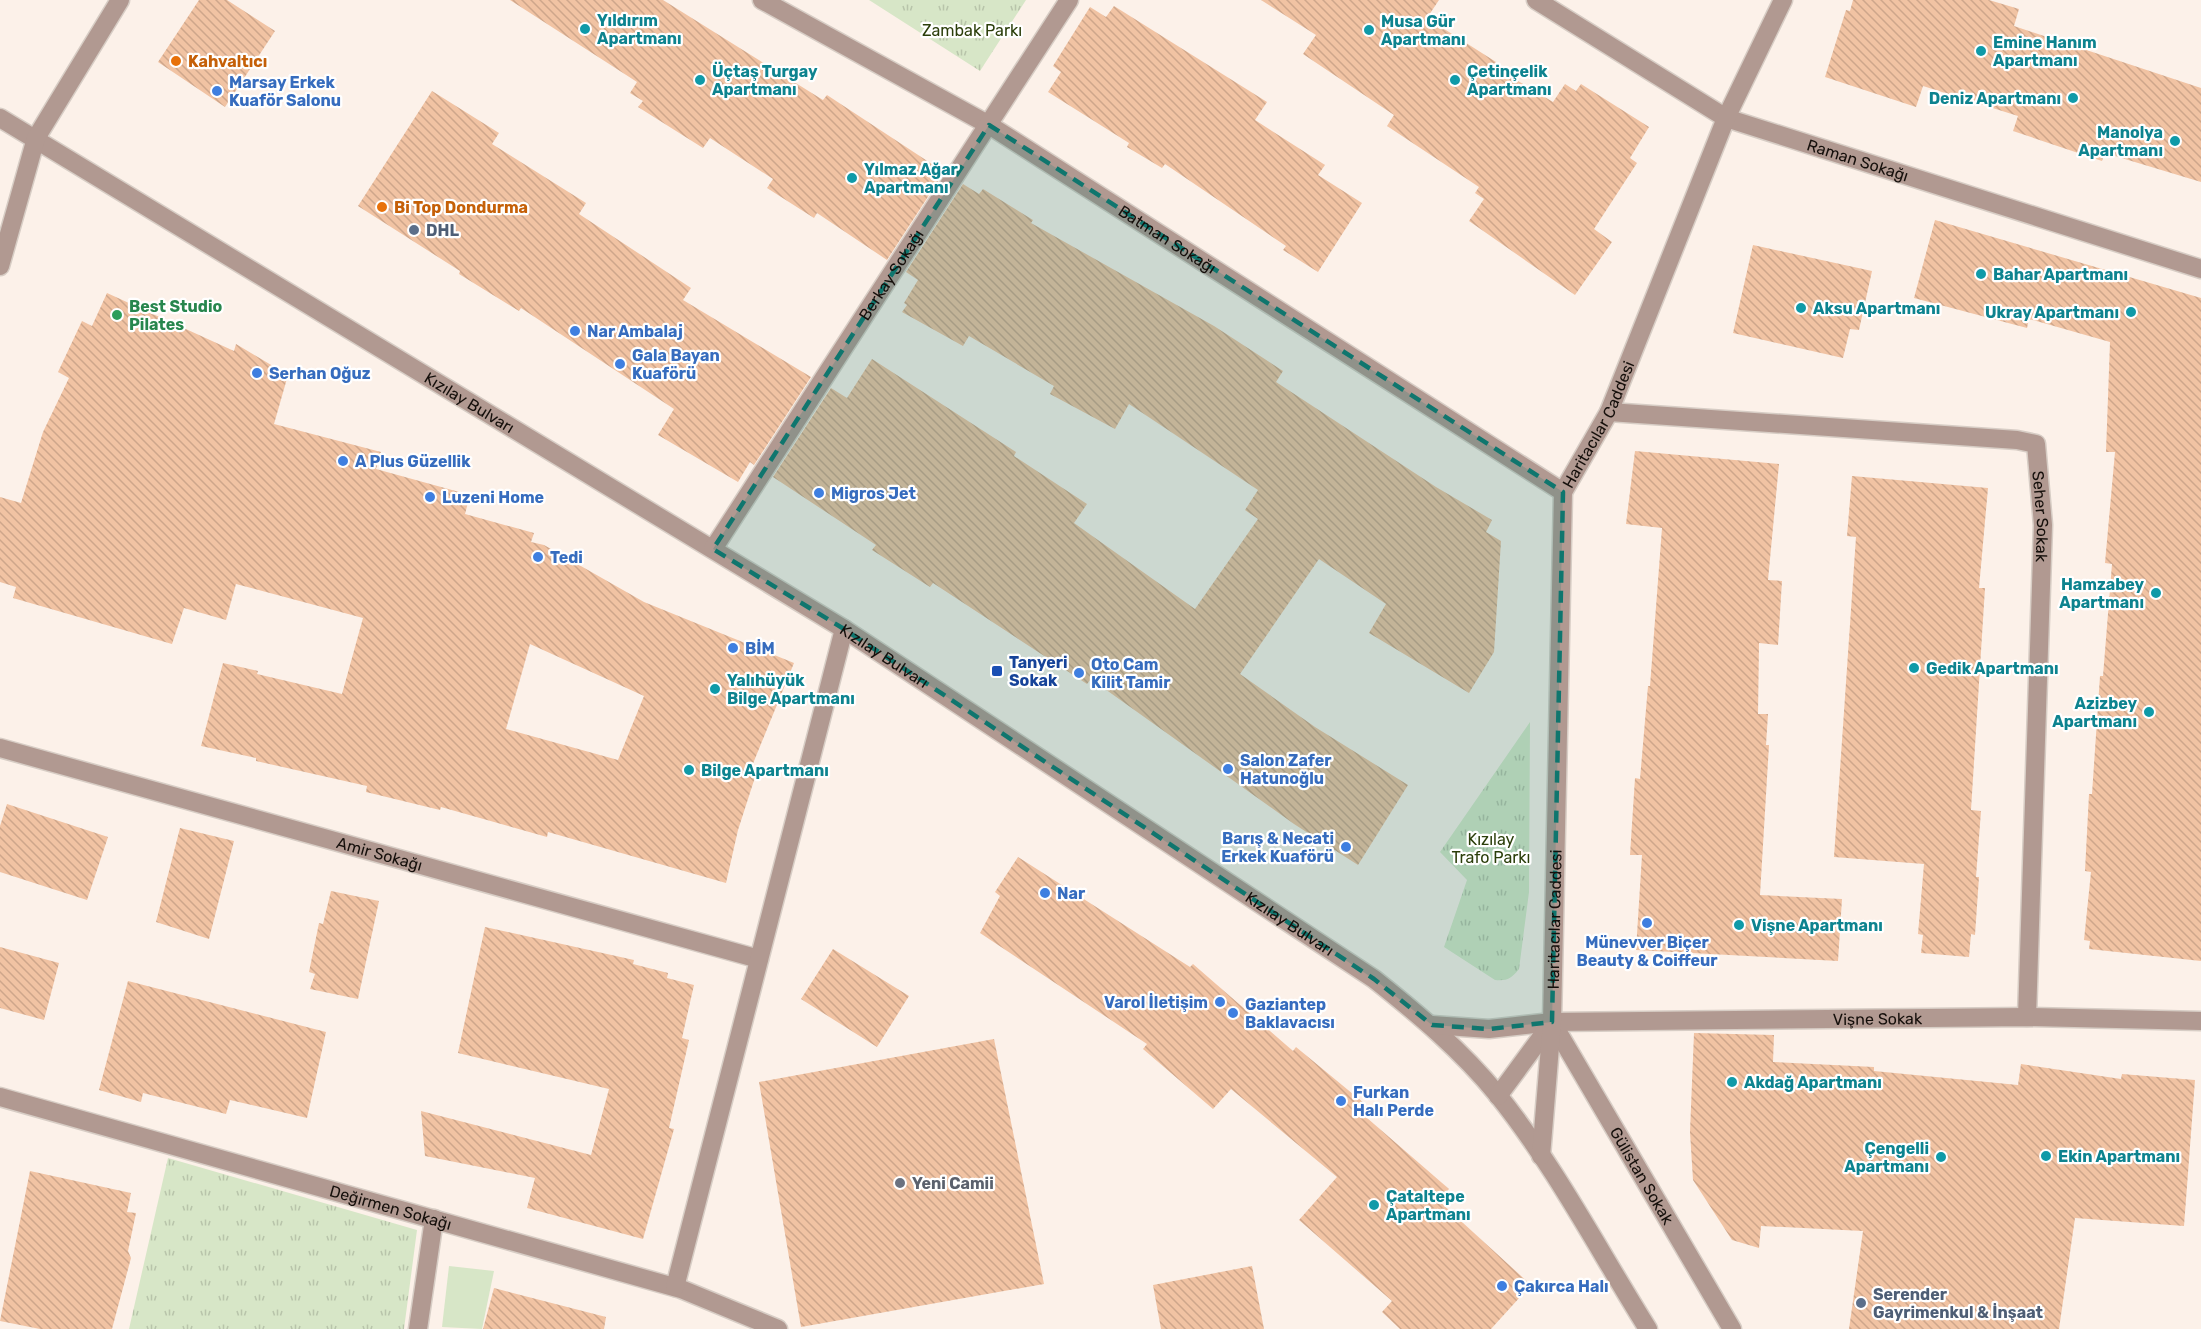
<svg xmlns="http://www.w3.org/2000/svg" width="2201" height="1329" viewBox="0 0 2201 1329" font-family="Rubik,sans-serif">
  <style>
    .grass { fill: #d7e6c7 }
    .park { fill: url(#park-tufts) }
    .building { fill: url(#building-back-hatch); fill-rule: evenodd }
    .lines { fill: none; stroke-linecap: round; stroke-linejoin: round }
    .minor-casing { stroke: #d7cdc5; stroke-width: 21 }
    .minor { stroke: #b19991; stroke-width: 18 }
    .marked { fill: #0f766e; fill-opacity: 0.2; stroke: #0f766e; stroke-width: 4.5; stroke-dasharray: 12 8; stroke-linejoin: round }
    .culture-dot { fill: #0f9aa8; stroke: #fff; stroke-width: 2 }
    .food-dot { fill: #e8710a; stroke: #fff; stroke-width: 2 }
    .shop-dot { fill: #3f7fe0; stroke: #fff; stroke-width: 2 }
    .service-dot { fill: #5c6f8a; stroke: #fff; stroke-width: 2 }
    .leisure-dot { fill: #2e9e5b; stroke: #fff; stroke-width: 2 }
    .transit-dot { fill: #1a4fb4; stroke: #fff; stroke-width: 2 }
    .worship-dot { fill: #6b7280; stroke: #fff; stroke-width: 2 }
    .labels { text-anchor: middle; stroke-width: 4.5; stroke-linejoin: round; paint-order: stroke }
    .culture-label { font-size: 16px; font-weight: bold; fill: #0d838f; stroke: #fff; text-anchor: start }
    .park-label { font-size: 16px; fill: #2b3e0a; stroke: #fff }
    .food-label { font-size: 16px; font-weight: bold; fill: #c56008; stroke: #fff; text-anchor: start }
    .shop-label { font-size: 16px; font-weight: bold; fill: #366cbe; stroke: #fff; text-anchor: start }
    .street-label { font-size: 16px; fill: #150f0b; stroke: #fff }
    .service-label { font-size: 16px; font-weight: bold; fill: #4e5e75; stroke: #fff; text-anchor: start }
    .leisure-label { font-size: 16px; font-weight: bold; fill: #27864d; stroke: #fff; text-anchor: start }
    .transit-label { font-size: 16px; font-weight: bold; fill: #164399; stroke: #fff; text-anchor: start }
    .worship-label { font-size: 16px; font-weight: bold; fill: #5b616d; stroke: #fff; text-anchor: start }
  </style>
  <defs>
    <pattern id="park-tufts" width="24" height="20" patternUnits="userSpaceOnUse" patternTransform="scale(1.5)"><rect width="24" height="20" fill="#d7e6c7"/><path d="M3 7l-1-3M5 7V3M7 7l1-3M15 17l-1-3M17 17v-4M19 17l1-3" fill="none" stroke="#b8c4aa"/></pattern>
    <pattern id="building-back-hatch" width="6" height="6" patternUnits="userSpaceOnUse" patternTransform="scale(1.5)"><rect width="6" height="6" fill="#f1c3a3"/><path d="M-1 5l2 2M0 0l6 6M5-1l2 2" fill="none" stroke="#cea68b"/></pattern>
  </defs>
  <rect width="100%" height="100%" fill="#fcf1e9"/>
  <!-- grass -->
  <path class="grass" d="M449 1266 494 1271 482 1329 442 1327Z"/>
  <!-- park -->
  <path class="park" d="M869 0H1026L980 71Z
    M1530 722 1529 892 1519 969C1511 979 1507 981 1495 980L1444 947 1467 880 1440 852Z
    M168 1158 417 1230 404 1329H129Z"/>
  <!-- building -->
  <path class="building" d="M199 0H227L275 31 225 107 158 62Z
    M510 0H663L823 100 827 95 944 172 887 260 817 213 814 218 767 188 773 179 710 138 703 148 638 107 643 101 630 93 637 82Z
    M1261 0H1439L1427 18 1496 62 1493 66 1553 102 1565 84 1576 91 1581 84 1649 127 1630 158 1637 163 1594 229 1612 242 1575 295 1469 221 1484 199 1475 193 1479 187 1387 126 1394 115 1303 54 1316 35Z
    M1853 0H1989L2019 9 2014 26 2201 88V182L2105 153 2102 161 2013 131 2018 116 1923 86 1916 107 1825 77 1846 10 1850 11Z
    M1114 6 1267 102 1255 120 1325 165 1318 175 1362 203 1318 272 1283 250 1286 246 1165 164 1162 168 1127 147 1129 143 1048 92 1061 72 1053 66 1090 7 1106 17Z
    M432 91 499 133 492 144 586 203 579 214 691 288 683 300 811 377 754 465 750 462 738 482 658 435 674 409 521 308 519 311 459 274 460 271 358 206Z
    M963 184 979 194 983 189 1033 220 1031 223 1214 326 1283 371 1276 382 1436 487 1492 520 1486 532 1501 541 1494 652 1469 693 1369 633 1386 604 1319 559 1240 674 1315 727 1408 785 1358 865 1294 824 1091 679 1087 684 933 583 930 587 872 550 876 545 773 477 831 388 847 398 872 359 1016 452 1014 456 1087 504 1074 523 1195 609 1258 519 1245 510 1258 490 1129 404 1115 429 1050 394 1054 386 969 336 963 346 902 312 907 305 904 303 918 280 906 272Z
    M1935 220 2201 298V961L2089 949 2090 941 2084 940 2091 872 2085 871 2089 794H2092L2100 676H2103L2112 564 2105 563 2115 452H2106L2110 342 2029 319 2027 328 1914 298Z
    M1753 245 1872 271 1859 330 1850 329 1843 358 1733 333Z
    M107 293 234 351 236 344 288 375 274 424 381 452 376 469 470 495 465 514 534 533 531 542 544 545 644 602 794 663 752 766 758 768 738 830 726 883 548 832 547 837 441 807 440 810 366 792 367 786 256 761V758L201 746 223 663 258 671 257 674 342 694 363 618 236 584 226 620 184 608 172 644 13 598 16 587 0 582V497L21 503 43 432 69 378 58 372 82 321 92 326ZM530 644 644 696 618 760 506 729Z
    M1635 451 1779 464 1768 580 1782 581 1778 645 1759 643 1758 714H1768L1766 745H1769L1760 895 1842 899 1838 961 1636 950 1642 855H1630L1635 778 1640 779 1648 686H1650L1662 528 1626 524Z
    M1852 476 1988 488 1979 588H1985L1971 810 1981 811 1976 877H1979L1975 935 1971 934 1969 957 1921 953 1923 935 1918 934 1924 864 1834 857 1856 537 1847 536Z
    M7 804 108 837 87 900 0 872V826Z
    M180 828 234 841 209 939 156 922Z
    M1018 857 1190 967 1193 964 1293 1051 1296 1047 1365 1104 1359 1111 1449 1189 1439 1201 1531 1285 1491 1329H1400L1382 1312 1392 1301 1299 1220 1337 1177 1231 1089 1213 1109 1143 1049 1147 1044 980 933 1000 896 995 892Z
    M331 891 379 901 358 999 310 989 315 974 309 972 319 923 323 924Z
    M485 927 634 960 633 964 668 973 667 978 694 985 682 1038 689 1040 669 1128 674 1129 643 1239 527 1208 535 1178 425 1156 421 1111 591 1155 609 1089 458 1053Z
    M0 947 59 963 44 1020 0 1008Z
    M833 949 909 996 877 1047 801 999Z
    M128 981 326 1032 307 1118 230 1100 226 1114 143 1093 141 1102 99 1090Z
    M1694 1033 1774 1035 1773 1062 1874 1067V1071L2018 1085 2021 1064 2121 1079 2122 1074 2195 1080 2184 1226 2075 1218 2059 1329H1849L1863 1231 1761 1226 1759 1248 1732 1240 1693 1180 1690 1132Z
    M994 1039 1044 1284 801 1327 759 1082Z
    M30 1171 131 1193 127 1212 136 1213 128 1251 131 1258 112 1329H40L0 1321Z
    M1252 1266 1264 1329H1161L1153 1285Z
    M494 1288 606 1317 604 1329H483Z"/>
  <g class="lines">
    <!-- minor casing -->
    <g class="minor-casing">
      <g id="minor">
        <path id="s1" d="M762 0 989 125 1563 492"/>
        <path id="s2" d="M1536 0 1726 118 2201 269"/>
        <path id="s3" d="M0 118 844 629 1374 979C1418 1014 1461 1050 1497 1094 1555 1166 1599 1251 1648 1329"/>
        <path d="M0 266 36 138 120 0"/>
        <path id="s4" d="M1609 412 2017 440 2036 444 2043 525 2027 1017"/>
        <path id="s5" d="M713 549 1069 0"/>
        <path id="s6" d="M0 748 759 959"/>
        <path id="s7" d="M1552 1022 1732 1329"/>
        <path id="s8" d="M1432 1025 1489 1029 1552 1022 2027 1017 2201 1021"/>
        <path d="M1498 1096 1551 1024"/>
        <path id="s9" d="M0 1097 681 1289 778 1329"/>
        <path id="s10" d="M1541 1156 1552 1022 1563 492 1609 412 1726 118 1783 0"/>
        <path d="M675 1287 844 629"/>
        <path d="M418 1329 434 1219"/>
      </g>
    </g>
    <!-- minor -->
    <use href="#minor" class="minor"/>
  </g>
  <!-- marked area -->
  <path class="marked" d="M989 125 1563 492 1552 1022 1489 1029 1432 1025 1374 979 844 629 713 549Z"/>
  <!-- markers -->
  <g class="culture-dot">
    <circle cx="585" cy="29" r="6"/>
    <circle cx="1369" cy="30" r="6"/>
    <circle cx="1981" cy="51" r="6"/>
    <circle cx="700" cy="80" r="6"/>
    <circle cx="1455" cy="80" r="6"/>
    <circle cx="2073" cy="98" r="6"/>
    <circle cx="2175" cy="141" r="6"/>
    <circle cx="852" cy="178" r="6"/>
    <circle cx="1981" cy="274" r="6"/>
    <circle cx="1801" cy="308" r="6"/>
    <circle cx="2131" cy="312" r="6"/>
    <circle cx="2156" cy="593" r="6"/>
    <circle cx="1914" cy="668" r="6"/>
    <circle cx="715" cy="689" r="6"/>
    <circle cx="2149" cy="712" r="6"/>
    <circle cx="689" cy="770" r="6"/>
    <circle cx="1739" cy="925" r="6"/>
    <circle cx="1732" cy="1082" r="6"/>
    <circle cx="2046" cy="1156" r="6"/>
    <circle cx="1941" cy="1157" r="6"/>
    <circle cx="1374" cy="1205" r="6"/>
  </g>
  <g class="food-dot">
    <circle cx="176" cy="61" r="6"/>
    <circle cx="382" cy="207" r="6"/>
  </g>
  <g class="shop-dot">
    <circle cx="217" cy="91" r="6"/>
    <circle cx="575" cy="331" r="6"/>
    <circle cx="620" cy="364" r="6"/>
    <circle cx="257" cy="373" r="6"/>
    <circle cx="343" cy="461" r="6"/>
    <circle cx="819" cy="493" r="6"/>
    <circle cx="430" cy="497" r="6"/>
    <circle cx="538" cy="557" r="6"/>
    <circle cx="733" cy="648" r="6"/>
    <circle cx="1079" cy="673" r="6"/>
    <circle cx="1228" cy="769" r="6"/>
    <circle cx="1346" cy="847" r="6"/>
    <circle cx="1045" cy="893" r="6"/>
    <circle cx="1647" cy="923" r="6"/>
    <circle cx="1220" cy="1002" r="6"/>
    <circle cx="1233" cy="1013" r="6"/>
    <circle cx="1341" cy="1101" r="6"/>
    <circle cx="1502" cy="1286" r="6"/>
  </g>
  <g class="service-dot">
    <circle cx="414" cy="230" r="6"/>
    <circle cx="1861" cy="1303" r="6"/>
  </g>
  <circle class="leisure-dot" cx="117" cy="315" r="6"/>
  <rect class="transit-dot" x="991" y="665" width="12" height="12" rx="3"/>
  <circle class="worship-dot" cx="900" cy="1183" r="6"/>
  <g class="labels">
    <!-- culture labels -->
    <g class="culture-label">
      <text x="597" y="26">Yıldırım<tspan x="597" dy="18">Apartmanı</tspan></text>
      <text x="1381" y="27">Musa Gür<tspan x="1381" dy="18">Apartmanı</tspan></text>
      <text x="1993" y="48">Emine Hanım<tspan x="1993" dy="18">Apartmanı</tspan></text>
      <text x="712" y="77">Üçtaş Turgay<tspan x="712" dy="18">Apartmanı</tspan></text>
      <text x="1467" y="77">Çetinçelik<tspan x="1467" dy="18">Apartmanı</tspan></text>
      <text x="2061" y="104" text-anchor="end">Deniz Apartmanı</text>
      <text x="2163" y="138" text-anchor="end">Manolya<tspan x="2163" dy="18">Apartmanı</tspan></text>
      <text x="864" y="175">Yılmaz Ağar<tspan x="864" dy="18">Apartmanı</tspan></text>
      <text x="1993" y="280">Bahar Apartmanı</text>
      <text x="1813" y="314">Aksu Apartmanı</text>
      <text x="2119" y="318" text-anchor="end">Ukray Apartmanı</text>
      <text x="2144" y="590" text-anchor="end">Hamzabey<tspan x="2144" dy="18">Apartmanı</tspan></text>
      <text x="1926" y="674">Gedik Apartmanı</text>
      <text x="727" y="686">Yalıhüyük<tspan x="727" dy="18">Bilge Apartmanı</tspan></text>
      <text x="2137" y="709" text-anchor="end">Azizbey<tspan x="2137" dy="18">Apartmanı</tspan></text>
      <text x="701" y="776">Bilge Apartmanı</text>
      <text x="1751" y="931">Vişne Apartmanı</text>
      <text x="1744" y="1088">Akdağ Apartmanı</text>
      <text x="1929" y="1154" text-anchor="end">Çengelli<tspan x="1929" dy="18">Apartmanı</tspan></text>
      <text x="2058" y="1162">Ekin Apartmanı</text>
      <text x="1386" y="1202">Çataltepe<tspan x="1386" dy="18">Apartmanı</tspan></text>
    </g>
    <!-- park labels -->
    <g class="park-label">
      <text x="972" y="36">Zambak Parkı</text>
      <text x="1491" y="845">Kızılay<tspan x="1491" dy="18">Trafo Parkı</tspan></text>
    </g>
    <!-- food labels -->
    <g class="food-label">
      <text x="188" y="67">Kahvaltıcı</text>
      <text x="394" y="213">Bi Top Dondurma</text>
    </g>
    <!-- shop labels -->
    <g class="shop-label">
      <text x="229" y="88">Marsay Erkek<tspan x="229" dy="18">Kuaför Salonu</tspan></text>
      <text x="587" y="337">Nar Ambalaj</text>
      <text x="632" y="361">Gala Bayan<tspan x="632" dy="18">Kuaförü</tspan></text>
      <text x="269" y="379">Serhan Oğuz</text>
      <text x="355" y="467">A Plus Güzellik</text>
      <text x="831" y="499">Migros Jet</text>
      <text x="442" y="503">Luzeni Home</text>
      <text x="550" y="563">Tedi</text>
      <text x="745" y="654">BİM</text>
      <text x="1091" y="670">Oto Cam<tspan x="1091" dy="18">Kilit Tamir</tspan></text>
      <text x="1240" y="766">Salon Zafer<tspan x="1240" dy="18">Hatunoğlu</tspan></text>
      <text x="1334" y="844" text-anchor="end">Barış &amp; Necati<tspan x="1334" dy="18">Erkek Kuaförü</tspan></text>
      <text x="1057" y="899">Nar</text>
      <text x="1647" y="948" text-anchor="middle">Münevver Biçer<tspan x="1647" dy="18">Beauty &amp; Coiffeur</tspan></text>
      <text x="1208" y="1008" text-anchor="end">Varol İletişim</text>
      <text x="1245" y="1010">Gaziantep<tspan x="1245" dy="18">Baklavacısı</tspan></text>
      <text x="1353" y="1098">Furkan<tspan x="1353" dy="18">Halı Perde</tspan></text>
      <text x="1514" y="1292">Çakırca Halı</text>
    </g>
    <!-- street labels -->
    <g class="street-label">
      <text dy="6" stroke="none"><textPath href="#s2" startOffset="362">Raman Sokağı</textPath></text>
      <text dy="6" stroke="none"><textPath href="#s1" startOffset="471">Batman Sokağı</textPath></text>
      <text dy="6" stroke="none"><textPath href="#s5" startOffset="327">Berkay Sokağı</textPath></text>
      <text dy="6" stroke="none"><textPath href="#s3" startOffset="549">Kızılay Bulvarı</textPath></text>
      <text dy="6" stroke="none"><textPath href="#s10" startOffset="741">Haritacılar Caddesi</textPath></text>
      <text dy="6" stroke="none"><textPath href="#s4" startOffset="501">Seher Sokak</textPath></text>
      <text dy="6" stroke="none"><textPath href="#s3" startOffset="1035">Kızılay Bulvarı</textPath></text>
      <text dy="6" stroke="none"><textPath href="#s6" startOffset="394">Amir Sokağı</textPath></text>
      <text dy="6" stroke="none"><textPath href="#s10" startOffset="237">Haritacılar Caddesi</textPath></text>
      <text dy="6" stroke="none"><textPath href="#s3" startOffset="1521">Kızılay Bulvarı</textPath></text>
      <text dy="6" stroke="none"><textPath href="#s8" startOffset="446">Vişne Sokak</textPath></text>
      <text dy="6" stroke="none"><textPath href="#s7" startOffset="178">Gülistan Sokak</textPath></text>
      <text dy="6" stroke="none"><textPath href="#s9" startOffset="406">Değirmen Sokağı</textPath></text>
    </g>
    <!-- service labels -->
    <g class="service-label">
      <text x="426" y="236">DHL</text>
      <text x="1873" y="1300">Serender<tspan x="1873" dy="18">Gayrimenkul &amp; İnşaat</tspan></text>
    </g>
    <!-- leisure labels -->
    <g class="leisure-label">
      <text x="129" y="312">Best Studio<tspan x="129" dy="18">Pilates</tspan></text>
    </g>
    <!-- transit labels -->
    <g class="transit-label">
      <text x="1009" y="668">Tanyeri<tspan x="1009" dy="18">Sokak</tspan></text>
    </g>
    <!-- worship labels -->
    <g class="worship-label">
      <text x="912" y="1189">Yeni Camii</text>
    </g>
  </g>
</svg>
